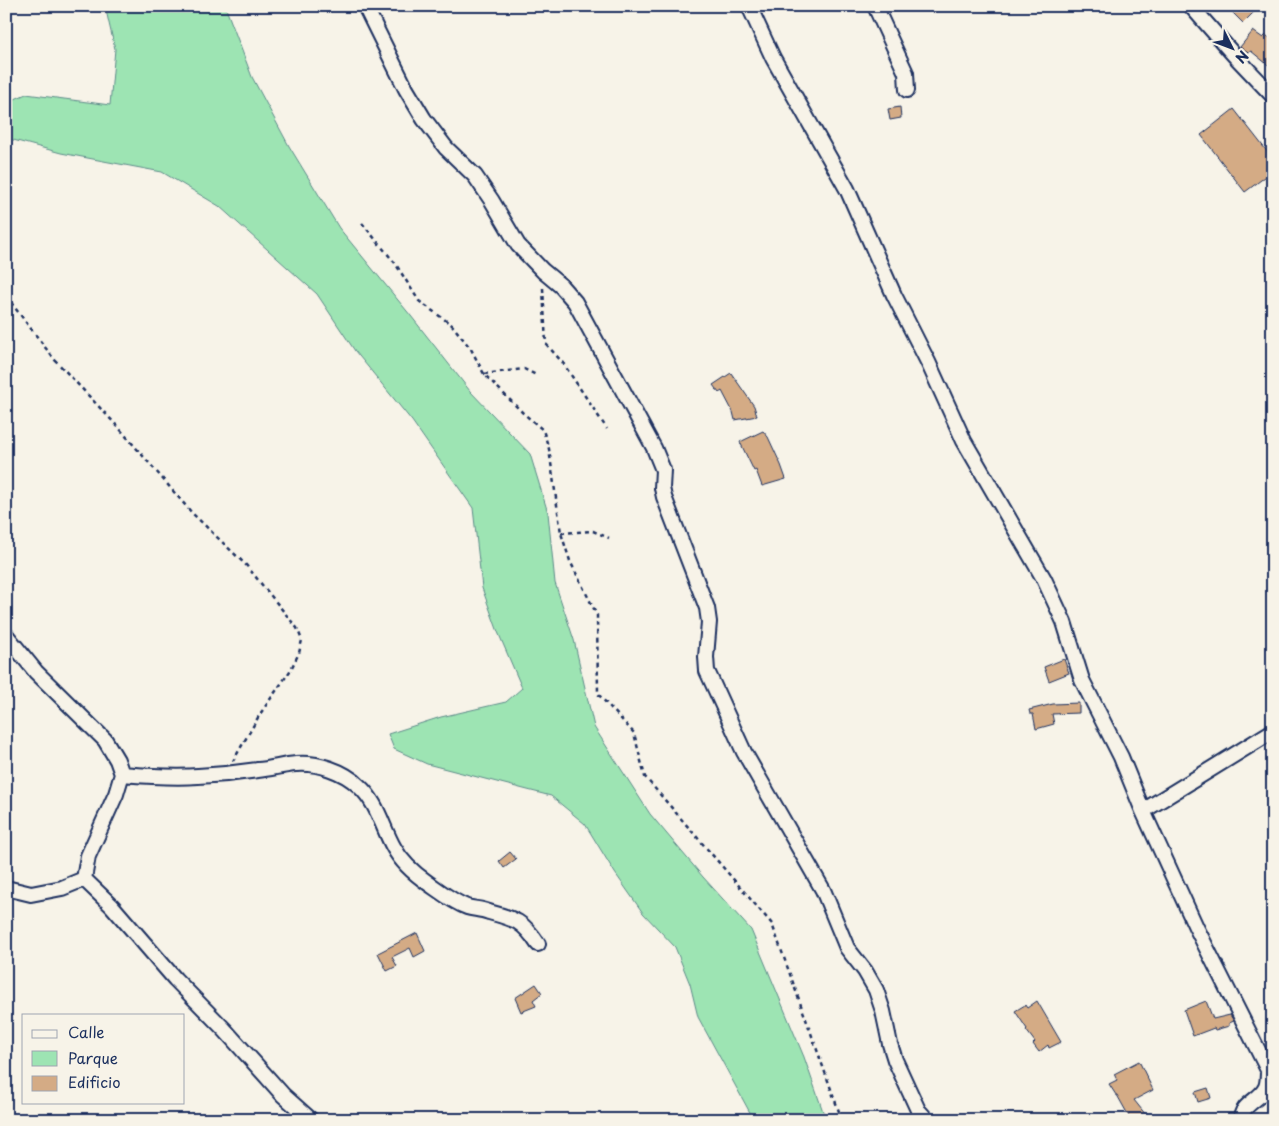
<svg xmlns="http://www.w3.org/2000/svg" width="1279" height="1126" viewBox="0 0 1279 1126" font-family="'Playpen Sans',sans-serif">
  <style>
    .green { fill: #9de4b3; stroke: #5c8a88 }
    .building { fill: #d4ab85; stroke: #1b2f5e }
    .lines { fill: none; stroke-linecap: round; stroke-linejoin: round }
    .minor-casing { stroke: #1b2f5e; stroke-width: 18 }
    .path { stroke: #1b2f5e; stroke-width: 2.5; stroke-dasharray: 4 4; stroke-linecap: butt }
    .minor { stroke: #f7f3e8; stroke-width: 14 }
  </style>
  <rect width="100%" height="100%" fill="#f7f3e8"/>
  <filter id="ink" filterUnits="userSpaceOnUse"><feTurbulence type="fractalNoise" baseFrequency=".02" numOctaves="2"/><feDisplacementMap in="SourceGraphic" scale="10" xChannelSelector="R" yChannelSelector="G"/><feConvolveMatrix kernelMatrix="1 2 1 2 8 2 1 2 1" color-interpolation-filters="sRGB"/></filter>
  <g filter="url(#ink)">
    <!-- green -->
    <path class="green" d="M105 6H225L252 77 289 146 339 228 411 316 470 391 530 454 548 513 555 583 574 640 594 727 650 814 703 877 751 930 804 1057 826 1120H754L698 1017 690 984 675 947 643 913 615 873 585 824 551 796 427 764 394 749 388 734 441 717 506 702 522 688 498 632 482 588 473 508 412 421 355 351 317 294 219 206 162 172 61 153 6 138V103L26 94 110 105 115 49Z"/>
    <!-- building -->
    <path class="building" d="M1226 6H1260L1243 23Z
      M1253 31 1263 38 1266 35 1273 41V69L1251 51 1248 53 1240 47Z
      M900 107 901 118 890 120 888 109Z
      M1234 109 1273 159V171L1245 192 1201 135Z
      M731 373 754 406 757 416 735 420 733 412 722 391 719 393 713 385Z
      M763 431 768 437 781 465 786 479 762 486 756 470 754 471 740 442Z
      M1064 659 1069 673 1049 681 1044 667Z
      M1079 703V713L1052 714 1054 724 1036 729 1033 714H1030L1029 710 1053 704Z
      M510 852 516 859 504 868 499 861Z
      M417 933 425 951 414 957 410 948 392 957 397 966 387 971 378 953Z
      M536 984 542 993 533 1000 536 1006 521 1012 515 998Z
      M1037 1001 1061 1042 1049 1048 1048 1045 1039 1052 1033 1044 1035 1042 1026 1030 1027 1029 1015 1011 1025 1005 1027 1008Z
      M1206 1001 1213 1019 1230 1015 1234 1021 1229 1023V1026L1215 1030 1214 1028 1193 1036 1184 1010Z
      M1139 1061 1153 1090 1134 1100 1146 1115 1141 1120H1131L1117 1095H1116L1109 1084 1117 1080 1114 1074Z
      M1208 1088 1211 1098 1198 1102 1195 1092Z"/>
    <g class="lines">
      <!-- minor casing -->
      <g class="minor-casing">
        <path id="minor" d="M365 6 406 89 424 119 446 148 475 176 492 201 518 245 543 271 561 286 575 302 654 448 663 470 662 488 664 497 707 608 709 622 706 657 707 671 713 684 744 752 823 890 847 948 865 971 876 990 883 1011 890 1044 895 1060 918 1110 927 1120
          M749 6 773 58 847 189 894 295 928 362 964 441 1044 579 1064 622 1082 680 1121 757 1143 811 1196 927 1268 1070C1268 1076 1268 1082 1266 1087 1260 1101 1241 1103 1241 1120
          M875 6 906 73 907 90
          M1191 6 1234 55 1273 96
          M6 635 36 672 105 740 117 760 122 774 116 794 88 856 84 879 112 906 175 979 224 1029 283 1095 311 1120
          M122 774C147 776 172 778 198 776 218 775 238 773 258 770 271 769 283 765 296 764 317 762 344 771 359 786 378 803 382 827 394 848 402 863 415 874 428 883 441 892 453 902 467 907 474 909 482 909 489 912 515 919 523 921 538 944
          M1143 811 1273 731
          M6 888 31 894 62 888 84 879"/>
      </g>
      <!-- path -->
      <path class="path" d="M362 223 395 263 419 301 452 325 471 349 484 374 523 413 543 430 549 449 561 533 570 561 597 615 598 694 634 733 645 777 772 924 842 1120
        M543 288 546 344 563 363 607 429
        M6 296 54 359 119 428 192 513 246 565 297 628 302 640 299 653 290 671 260 714 233 761
        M484 374 524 369 536 375
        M561 533 593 531 609 538"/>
      <!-- minor -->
      <use href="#minor" class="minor"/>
    </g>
  </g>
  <!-- margin -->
  <rect width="1279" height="1126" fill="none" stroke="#f7f3e8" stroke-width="25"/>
  <rect x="12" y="12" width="1254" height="1101" fill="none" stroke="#1b2f5e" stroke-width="2" filter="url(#ink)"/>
  <!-- legend -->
  <rect x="22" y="1014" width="162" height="90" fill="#f7f3e8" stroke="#9fa5b1"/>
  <rect x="32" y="1030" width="25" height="8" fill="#f7f3e8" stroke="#9fa5b1"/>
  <text x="68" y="1038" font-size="15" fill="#1b2f5e">Calle</text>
  <rect x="32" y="1051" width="25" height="15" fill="#9de4b3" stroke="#9fa5b1"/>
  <text x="68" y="1064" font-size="15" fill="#1b2f5e">Parque</text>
  <rect x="32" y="1076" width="25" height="15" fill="#d4ab85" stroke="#9fa5b1"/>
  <text x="68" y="1088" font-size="15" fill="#1b2f5e">Edificio</text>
  <!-- north arrow -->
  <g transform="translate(1232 48) rotate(132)" stroke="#f7f3e8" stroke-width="4" paint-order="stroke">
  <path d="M0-4L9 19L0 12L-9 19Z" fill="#1b2f5e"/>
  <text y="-8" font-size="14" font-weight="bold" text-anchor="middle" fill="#1b2f5e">N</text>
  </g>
</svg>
